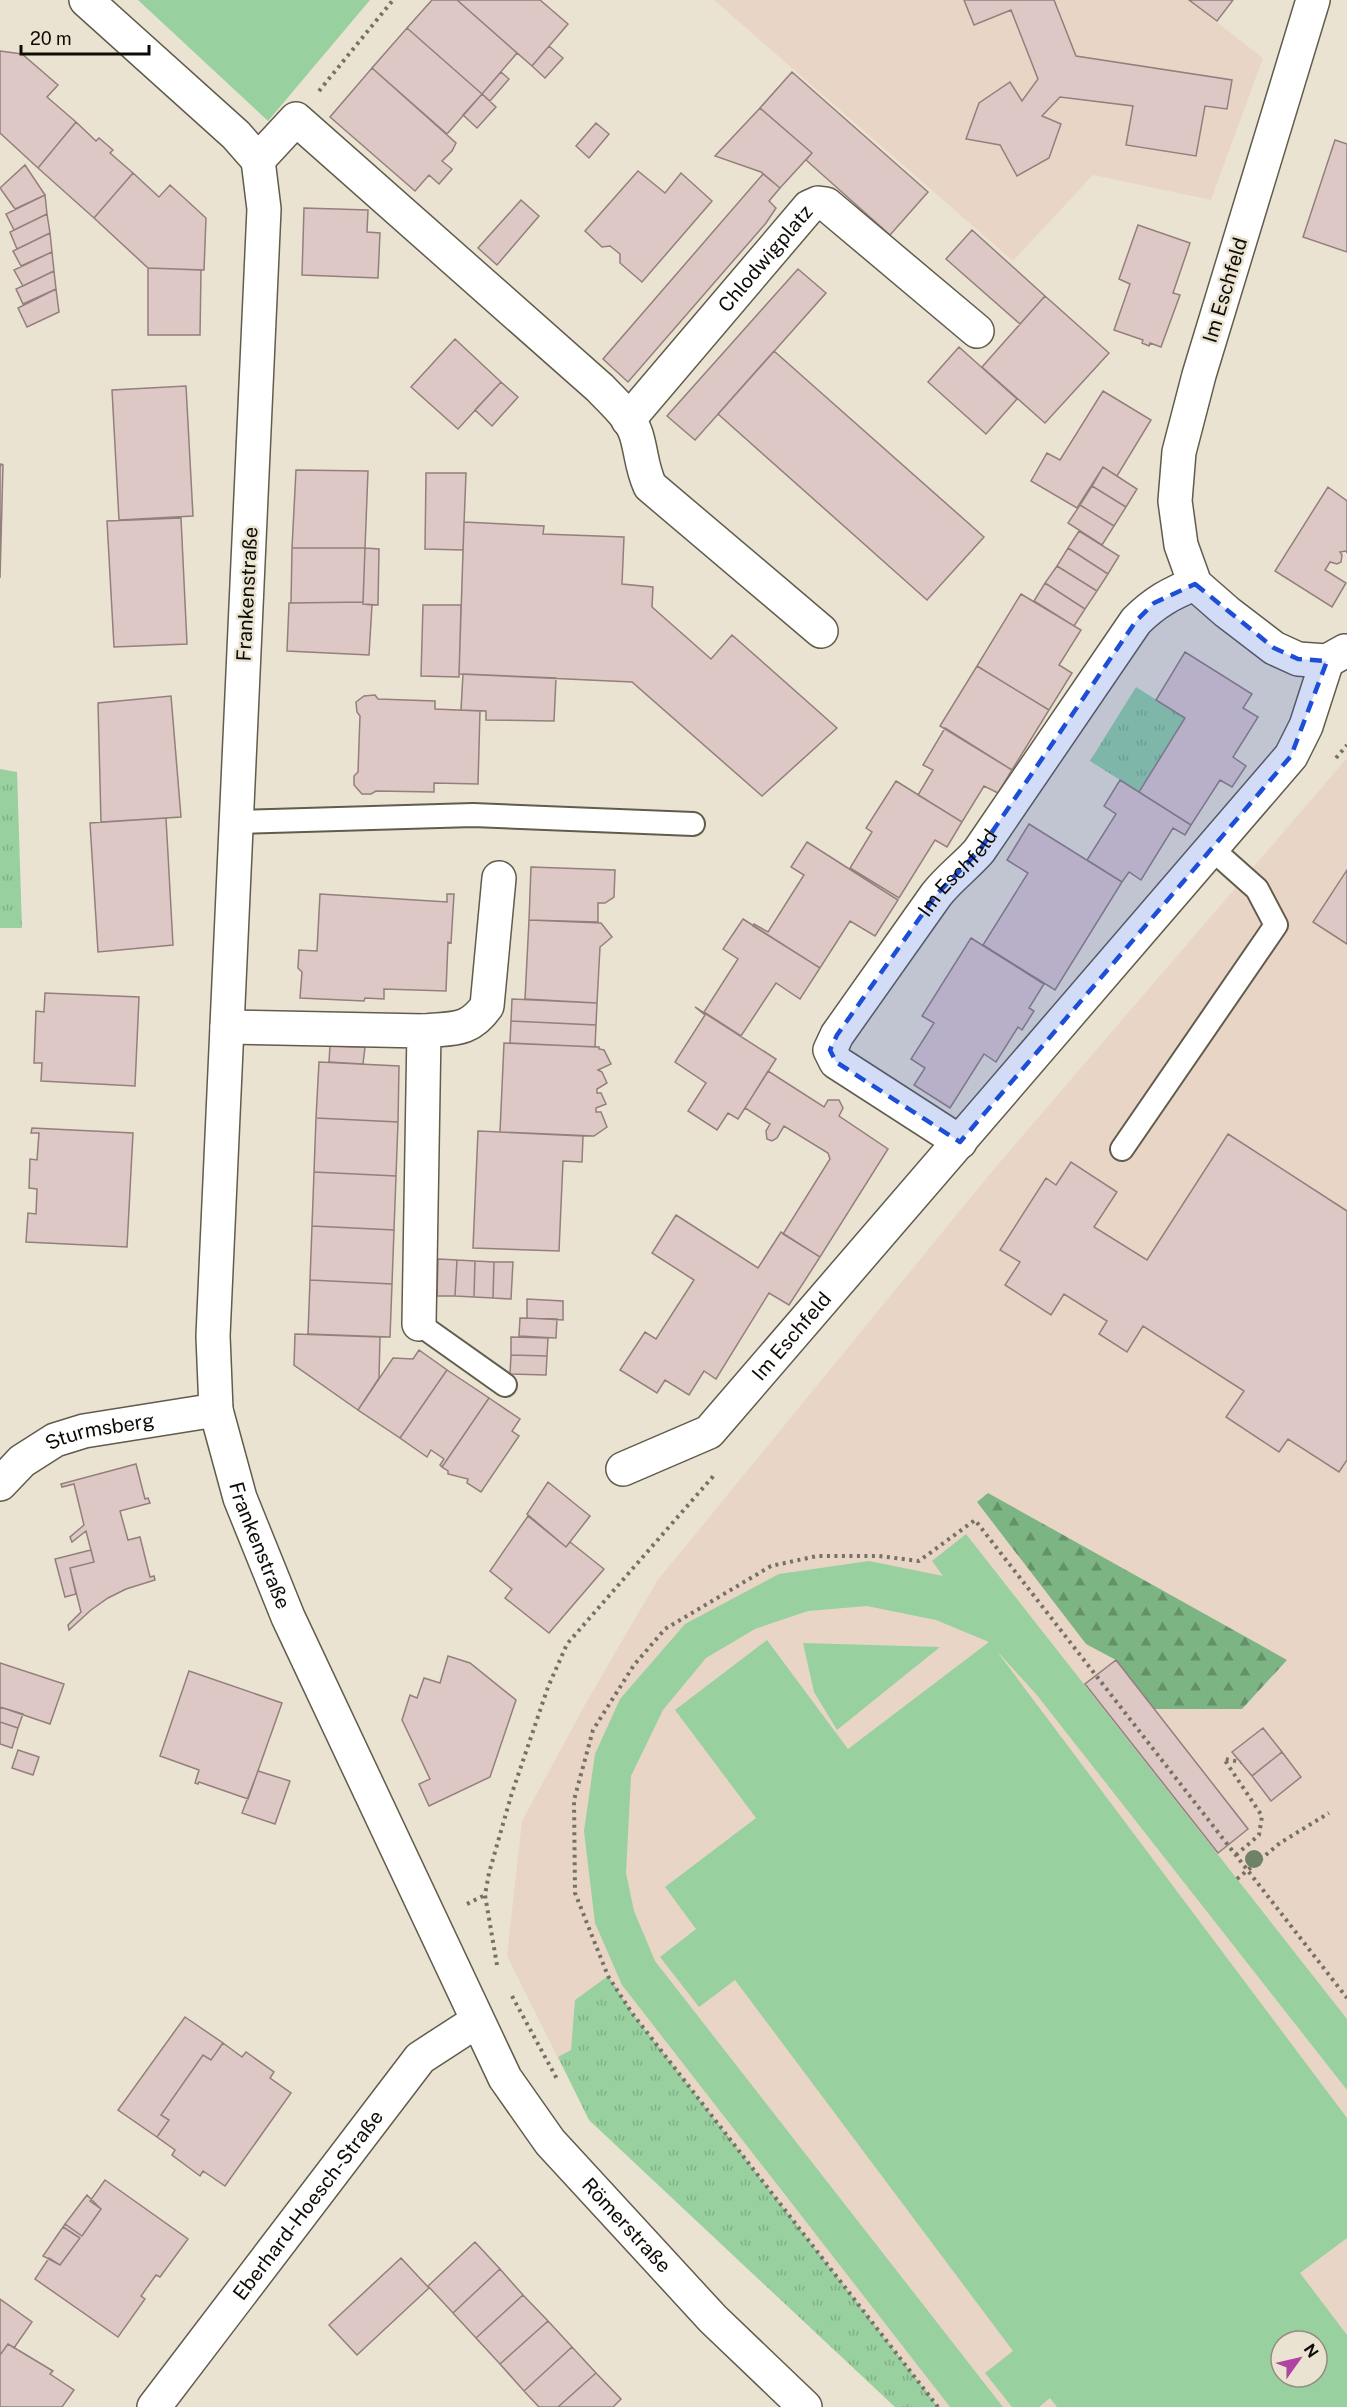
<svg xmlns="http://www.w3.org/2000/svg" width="1347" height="2407" viewBox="0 0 1347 2407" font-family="'Public Sans',sans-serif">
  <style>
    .education { fill: #e9d5c6; fill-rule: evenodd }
    .grass { fill: url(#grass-tufts) }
    .forest { fill: url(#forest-firs) }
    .park { fill: #98d09f; fill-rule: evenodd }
    .building { fill: #dec8c5; stroke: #937f7c; stroke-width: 1.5 }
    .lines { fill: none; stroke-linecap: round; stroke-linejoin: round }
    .lane-casing { stroke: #615c4c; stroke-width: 26 }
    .street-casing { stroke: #615c4c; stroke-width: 36 }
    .path { stroke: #767166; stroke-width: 4; stroke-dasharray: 3 4.5; stroke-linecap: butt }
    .lane { stroke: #fff; stroke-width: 22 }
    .street { stroke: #fff; stroke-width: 33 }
    .tree { fill: #6e8268 }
    .marked { fill: #1d4ed8; fill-opacity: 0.2; stroke: #1d4ed8; stroke-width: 4.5; stroke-dasharray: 12 8; stroke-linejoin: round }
    .labels { text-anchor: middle; stroke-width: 5; stroke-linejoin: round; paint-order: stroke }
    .street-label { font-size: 20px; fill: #0f0c07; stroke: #eae3d1 }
  </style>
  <defs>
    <pattern id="grass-tufts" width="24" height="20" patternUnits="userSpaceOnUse" patternTransform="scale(1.5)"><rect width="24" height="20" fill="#98d09f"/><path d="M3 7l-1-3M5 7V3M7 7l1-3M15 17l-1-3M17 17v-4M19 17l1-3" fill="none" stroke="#82b187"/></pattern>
    <pattern id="forest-firs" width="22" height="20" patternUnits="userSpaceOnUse" patternTransform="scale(1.5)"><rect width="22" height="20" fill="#7cb483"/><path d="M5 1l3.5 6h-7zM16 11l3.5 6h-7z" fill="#649169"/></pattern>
  </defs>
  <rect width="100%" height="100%" fill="#eae3d1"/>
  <!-- education -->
  <path class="education" d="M714 0H1188L1263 58 1211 200 1093 175 1013 261Z
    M1347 758V2407H895L589 2120 507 1956 522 1821 587 1701 657 1581 994 1169ZM1281 2341H1317V2377H1281Z"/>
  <!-- grass -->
  <path class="grass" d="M1136 687 1185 718 1139 792 1090 761Z
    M0 769 17 772 22 928H0Z
    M608 1976 632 2013 938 2407H895L589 2120 558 2057 571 2050 575 2000Z"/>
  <!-- forest -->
  <path class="forest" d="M988 1493 1287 1660 1242 1709H1154L1116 1660 1086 1644 977 1502Z"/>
  <!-- park -->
  <path class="park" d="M138 0H370L268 121Z
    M966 1534 1347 2019V2090L1036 1694 996 1650 1347 2118V2238L1300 2273 1347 2335V2407H1057L1050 2398 1039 2407H1012L985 2373 1013 2351 735 1980 699 2007 660 1957 696 1929 665 1887 756 1818 675 1710 767 1640 848 1749 989 1642 936 1620 867 1606 808 1611 755 1629 706 1658 663 1710 631 1776 626 1873 634 1911 655 1961 1003 2407H950L622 1985 595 1923 584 1831 595 1754 620 1699 685 1624 779 1574 869 1561 943 1576 932 1561ZM1281 2341H1317V2377H1281Z
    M803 1643 940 1647 837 1730 814 1692Z"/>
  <!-- building -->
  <path class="building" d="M432 0H457L517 53 482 94 407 28Z
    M457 0H540L568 24 532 66Z
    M964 0H1054L1076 56 1232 80 1227 109 1205 106 1196 156 1126 145 1133 106 1060 97 1042 116 1061 124 1049 158 1017 176 1000 145 966 139 979 103 1010 82 1022 101 1038 79 1011 10 974 25Z
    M1189 0H1233L1217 21Z
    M407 28 482 94 447 134 372 68Z
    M549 46 563 58 545 78 532 66Z
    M0 51 22 54 58 85 47 97 76 122 38 168 0 133Z
    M372 68 456 143 452 151 442 161 452 169 439 184 429 175 415 191 330 117Z
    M501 72 509 79 490 101 482 94Z
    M792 72 928 192 890 235 806 160 812 153 760 108Z
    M482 94 496 107 477 128 463 115Z
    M760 108 812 153 780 188 761 172 715 156Z
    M76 122 96 141 99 138 113 150 110 153 133 173 94 218 38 168Z
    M596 123 609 134 589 158 576 146Z
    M1335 140 1347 144V252L1303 237Z
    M25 165 45 195 15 209 0 188Z
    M638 171 665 193 681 173 712 201 642 282 620 263V254L610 246 602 247 585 231Z
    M133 173 159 197 170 185 206 218 204 270 148 268 94 218Z
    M763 174 780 188 769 201 776 208 766 223 628 382 603 359Z
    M45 195 47 214 14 230 6 214Z
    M521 200 539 216 497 265 478 248Z
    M304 208 368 210 367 232 380 233 378 278 302 275Z
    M47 214 50 233 17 249 10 232Z
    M1138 225 1190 243 1173 293 1180 295 1161 347 1150 343 1149 346 1142 343 1143 340 1114 330 1130 284 1119 279Z
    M972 230 1045 296 1020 324 946 259Z
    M50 233 52 252 21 266 13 251Z
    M52 252 54 271 23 286 14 270Z
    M148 268 201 270 200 335H148Z
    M798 269 826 293 695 440 667 416Z
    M54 271 56 289 23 304 16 289Z
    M56 289 59 312 27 327 18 308Z
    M1045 296 1109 353 1045 423 982 367Z
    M455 339 501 382 458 429 411 387Z
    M959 347 1017 399 986 434 928 382Z
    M774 351 984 537 927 600 718 414Z
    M501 382 518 397 492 426 475 410Z
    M186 386 193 516 119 520 112 390Z
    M1103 391 1151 420 1117 476 1103 467 1077 508 1031 481 1047 453 1060 460Z
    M1 464 3 465 0 578V467Z
    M1103 467 1137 489 1126 507 1092 486Z
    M296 470 368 471 365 548H292Z
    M426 473H466L463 550 425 549Z
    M1092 486 1126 507 1114 526 1080 505Z
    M1328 487 1347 501V553L1346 551 1340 552 1342 555 1341 562 1337 564 1330 562 1325 570 1346 583 1332 607 1275 571Z
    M1080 505 1114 526 1102 545 1068 523Z
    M181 518 187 644 114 647 107 521Z
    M464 522 544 526 543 534 624 537 622 584 653 587 652 607 711 659 732 635 837 728 762 796 632 682 459 674Z
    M1079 531 1119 556 1108 574 1068 548Z
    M292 548H365L363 602 291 603Z
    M365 548 379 549 378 605 363 604Z
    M1068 548 1108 574 1097 591 1057 566Z
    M1057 566 1097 591 1085 609 1045 583Z
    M1045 583 1085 609 1074 626 1034 601Z
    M1021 594 1081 630 1059 665 1072 673 1049 710 977 666Z
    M363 602V604L372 605 369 655 287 651 289 603Z
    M423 605H461L459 677 421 676Z
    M1185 652 1252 694 1243 708 1258 717 1233 757 1246 766 1232 787 1220 780 1191 825 1139 792 1185 718 1156 700Z
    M977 666 1049 710 1012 770 940 726Z
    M463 674 556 678 554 721 486 720V711L461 710Z
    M375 695 378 699 435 701V709L480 711 478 784 434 783V792L376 791 371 794H362L354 785V776L358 772 360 716 357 712 356 702 364 696Z
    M171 696 181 817 101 822 98 703Z
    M945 728 1012 770 998 793 984 786 962 822 918 795 933 770 923 765Z
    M1120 780 1191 825 1185 835 1173 828 1141 880 1129 872 1122 882 1087 860 1116 814 1104 806Z
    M896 781 962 822 947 847 935 840 899 898 850 868 872 832 866 828Z
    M166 818 173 945 98 952 90 823Z
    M1029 824 1122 882 1055 990 983 945 1028 873 1007 860Z
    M807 842 898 900 875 936 850 921 820 968 753 926 754 924 768 932 804 875 791 867Z
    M531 867 615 870 614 897 605 903H598V922L529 920Z
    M1347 870V944L1313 922Z
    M320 894 447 902V894H454L451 943 448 942 446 991 384 989V999L365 998 364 1001 300 998 302 972 298 968 299 950 317 951Z
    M743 919 820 968 800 999 776 983 741 1036 704 1012 738 959 723 949Z
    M529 920 601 923 612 937 600 947 597 1003 525 999Z
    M971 938 1044 984 1029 1008 1034 1011 1022 1030 1018 1027 996 1062 984 1054 950 1108 914 1085 925 1068 911 1059 934 1023 922 1016Z
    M45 993 139 997 135 1086 41 1081 42 1063H34L36 1011 44 1012Z
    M512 999 597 1003 596 1025 511 1021Z
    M695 1007 776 1059 738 1119 728 1113 717 1130 688 1111 706 1083 675 1062 705 1015Z
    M511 1021 596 1025 595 1047 510 1043Z
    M504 1043 599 1047V1049L604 1050 611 1064 598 1070 602 1072 607 1083 597 1089V1093H601L606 1104 596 1108V1112H601L607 1127 594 1136 500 1132Z
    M330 1046 365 1047 363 1064 329 1062Z
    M319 1062 399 1066 398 1122 316 1118Z
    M768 1071 824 1107 828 1100H839L843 1108 839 1116 888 1149 820 1257 783 1234 830 1159 828 1153 784 1126 777 1138 772 1141 767 1139 766 1131 770 1124 745 1108Z
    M316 1118 398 1122 396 1176 314 1172Z
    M32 1128 133 1133 127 1247 26 1242 28 1213 36 1214 37 1189 29 1188 30 1159 37 1160 39 1133H31Z
    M478 1131 583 1136 582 1162 563 1161 559 1251 473 1248Z
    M1228 1134 1347 1211V1460L1339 1472 1288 1439 1279 1452 1226 1417 1244 1391 1143 1326 1127 1352 1099 1334 1107 1321 1064 1294 1051 1315 1005 1285 1020 1262 1000 1250 1046 1178 1056 1185 1071 1162 1117 1192 1094 1227 1147 1260Z
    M314 1172 396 1176 394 1230 312 1226Z
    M676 1215 758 1268 781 1232 820 1257 789 1305 769 1293 716 1379 704 1371 689 1395 665 1380 657 1393 620 1370 645 1332 656 1339 694 1280 652 1253Z
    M312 1226 394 1230 392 1284 310 1280Z
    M438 1259 457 1260 455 1296H437Z
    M457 1260 475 1261 474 1297 455 1296Z
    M475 1261 494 1262 493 1298 474 1297Z
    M494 1262H513L511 1299 493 1298Z
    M310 1280 392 1284 390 1337 308 1334Z
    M527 1299 563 1301V1320L527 1318Z
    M520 1318 557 1319 556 1338 519 1336Z
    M295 1334 380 1337 379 1378 358 1410 294 1365Z
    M511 1337 548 1338 547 1356 511 1355Z
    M419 1350 447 1370 400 1438 358 1410 393 1358 413 1359Z
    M511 1355 547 1356 546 1375 510 1374Z
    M447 1370 489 1398 442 1467 440 1465 444 1459 431 1450 427 1457 400 1438Z
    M489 1398 520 1419 512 1431 519 1436 481 1492 467 1483 468 1479 448 1474V1471L442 1467Z
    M136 1464 145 1499 148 1498 150 1503 120 1511 128 1540 140 1537 150 1577 154 1576 155 1580 126 1589 108 1598 91 1610 69 1630 68 1625 81 1612 70 1568 94 1562 86 1531 72 1542 70 1537 84 1525 74 1484 62 1487 61 1484Z
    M548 1482 590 1516 566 1547 527 1514Z
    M528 1516 566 1547 570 1542 604 1569 549 1633 505 1598 512 1589 490 1571Z
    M91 1550 94 1562 70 1568 76 1594 65 1597 55 1559Z
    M448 1656 470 1663 516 1700 490 1777 429 1806 419 1784 430 1779 402 1720 410 1695 417 1698 424 1678 440 1683Z
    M1116 1660 1248 1829 1218 1853 1085 1684Z
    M0 1663 64 1684 50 1724 0 1707Z
    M189 1671 282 1703 248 1799 199 1782 198 1784 195 1783 199 1770 160 1756Z
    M0 1707 23 1714 18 1728 0 1722Z
    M0 1722 18 1728 12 1748 0 1744Z
    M1263 1728 1282 1752 1252 1776 1232 1752Z
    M18 1750 39 1757 33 1775 12 1768Z
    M1282 1752 1301 1777 1271 1801 1252 1776Z
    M258 1771 290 1781 275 1824 242 1813Z
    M185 2017 223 2043 211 2060 203 2055 161 2115 169 2120 157 2137 118 2110Z
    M223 2043 242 2057 246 2052 274 2072 270 2078 291 2093 225 2186 203 2171 200 2176 172 2155 175 2150 157 2137 169 2120 161 2115 203 2055 211 2060Z
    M105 2180 188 2239 160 2277 156 2275 141 2296 145 2299 118 2337 35 2279 49 2258 60 2265 80 2238 63 2227 65 2224 82 2236 101 2209 90 2201Z
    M87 2195 101 2209 82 2236 65 2224Z
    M63 2227 80 2238 60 2265 43 2256Z
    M475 2242 500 2269 453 2313 428 2286Z
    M401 2258 429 2288 357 2355 329 2325Z
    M500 2269 523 2295 476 2338 453 2313Z
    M523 2295 548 2321 500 2364 476 2338Z
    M0 2299 32 2322 14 2348 8 2344 0 2355Z
    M548 2321 572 2347 524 2391 500 2364Z
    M8 2344 53 2371 50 2374 74 2390 62 2407H0V2355Z
    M572 2347 596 2373 558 2407H539L524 2391Z
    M596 2373 621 2399 613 2407H558Z"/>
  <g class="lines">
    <!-- lane casing -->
    <g class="lane-casing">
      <path id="lane" d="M236 822 473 815 693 824
        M1122 1149 1276 925 1257 889 1212 849
        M419 1324 505 1385"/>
    </g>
    <!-- street casing -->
    <g class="street-casing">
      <g id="street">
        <path d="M86 0 236 135 258 160"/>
        <path d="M1313 0 1199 375 1179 452 1175 501 1181 545 1195 584 1227 612 1274 648 1298 659 1327 661 1345 651"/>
        <path id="s1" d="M258 160 264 209 213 1336 216 1410 240 1498 288 1617 505 2078 550 2142 713 2319 805 2407"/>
        <path d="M258 160 296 119 600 388C613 402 630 416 636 434 642 453 641 466 650 486L821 631"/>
        <path id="s2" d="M628 420 809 207 818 203 826 204 977 331"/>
        <path d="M227 1027 424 1031 419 1324"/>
        <path d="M424 1031C453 1028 469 1032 487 1006L499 878"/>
        <path id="s3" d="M960 1142 836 1062 830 1050 837 1035 936 895C949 878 965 867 979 851L1136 621C1154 603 1171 593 1195 584"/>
        <path id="s4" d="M623 1469 709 1432 1291 756 1306 726 1327 661"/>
        <path id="s5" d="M0 1484 22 1461 55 1440 84 1431 216 1410"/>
        <path id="s6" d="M154 2407 420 2058 477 2021"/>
      </g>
    </g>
    <!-- path -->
    <path class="path" d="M319 91 393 0
      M1336 758 1347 745
      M1236 1855 1259 1835 1262 1816 1224 1759 1241 1762
      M1237 1879 1280 1843 1329 1813
      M467 1904 485 1895
      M497 1965 485 1895 489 1873 511 1796 548 1687 567 1644 716 1473
      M512 1996 557 2079
      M938 2407 632 2013 608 1976 575 1893 574 1800 593 1730 634 1665 665 1629 771 1566 817 1556H879L919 1561 975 1520 1347 1998"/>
    <!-- lane -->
    <use href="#lane" class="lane"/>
    <!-- street -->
    <use href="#street" class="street"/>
  </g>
  <!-- trees -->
  <circle class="tree" cx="1254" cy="1859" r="9"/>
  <!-- marked area -->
  <path class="marked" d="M1195 584 1274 648 1298 659 1327 661 1291 756 960 1142 836 1062 830 1050 837 1035 936 895 979 851 1136 621 1154 603Z"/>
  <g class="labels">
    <!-- street labels -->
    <g class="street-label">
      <text dy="7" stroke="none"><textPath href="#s2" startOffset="212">Chlodwigplatz</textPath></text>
      <text transform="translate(1225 290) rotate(-73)" y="7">Im Eschfeld</text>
      <text transform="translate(247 594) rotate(-87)" y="7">Frankenstraße</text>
      <text dy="7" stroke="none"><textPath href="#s3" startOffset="380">Im Eschfeld</textPath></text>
      <text dy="7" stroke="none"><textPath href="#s4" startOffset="220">Im Eschfeld</textPath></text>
      <text dy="7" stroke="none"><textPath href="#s5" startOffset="117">Sturmsberg</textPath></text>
      <text dy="7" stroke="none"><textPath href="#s1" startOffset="1394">Frankenstraße</textPath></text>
      <text dy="7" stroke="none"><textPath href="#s6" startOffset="254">Eberhard-Hoesch-Straße</textPath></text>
      <text dy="7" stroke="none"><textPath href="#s1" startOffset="2172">Römerstraße</textPath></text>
    </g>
  </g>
  <!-- north arrow -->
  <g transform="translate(1299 2359) rotate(56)"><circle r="28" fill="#eae3d1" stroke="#928d80" stroke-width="1.5"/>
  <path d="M0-4.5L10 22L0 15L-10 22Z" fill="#b144a3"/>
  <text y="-9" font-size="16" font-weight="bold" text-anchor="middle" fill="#0f0c07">N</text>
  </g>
  <!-- scale -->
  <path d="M21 45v9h128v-9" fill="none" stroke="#0f0c07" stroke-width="3"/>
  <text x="30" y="45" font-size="18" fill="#0f0c07" stroke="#eae3d1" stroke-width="4.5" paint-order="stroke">20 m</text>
</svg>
